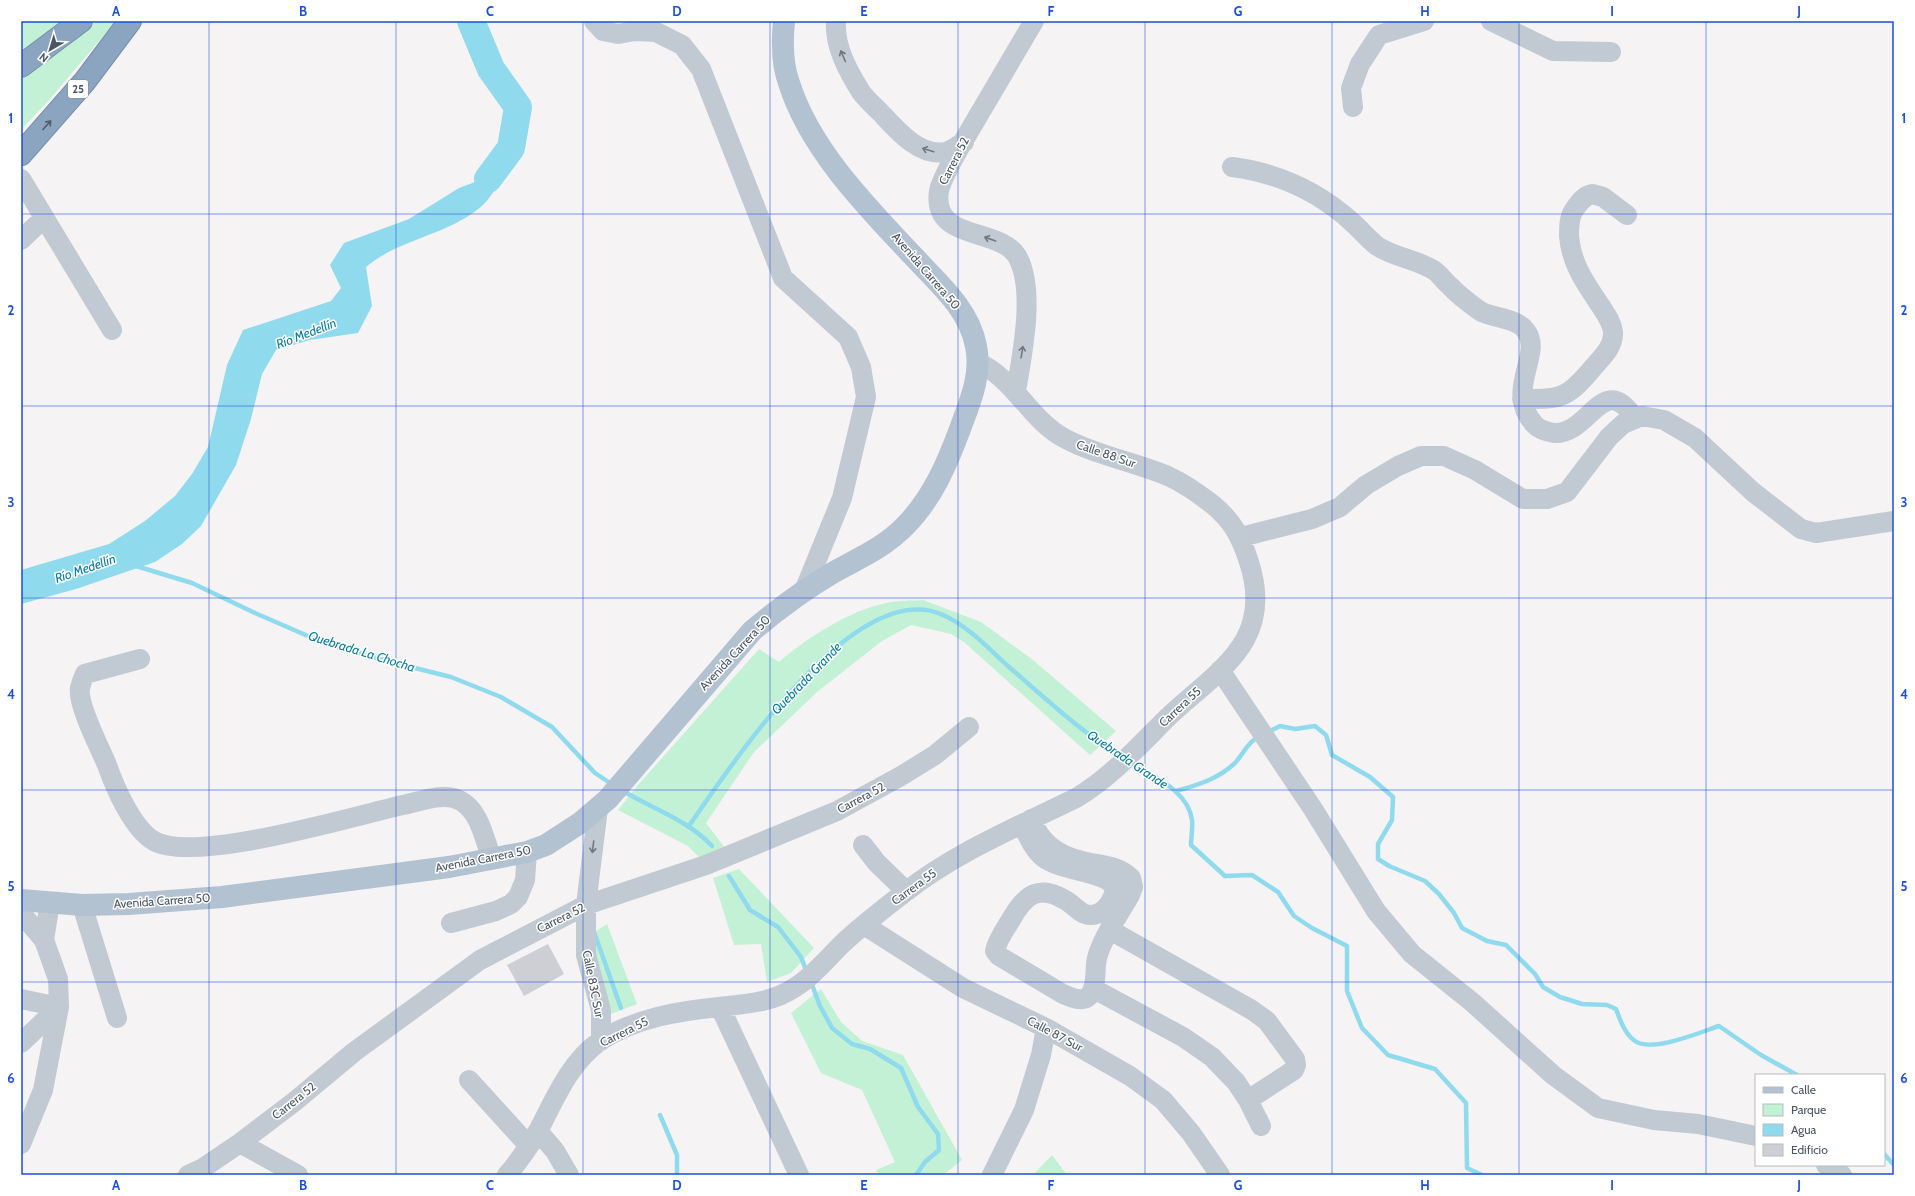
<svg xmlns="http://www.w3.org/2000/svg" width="1915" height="1196" viewBox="0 0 1915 1196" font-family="Cabin,sans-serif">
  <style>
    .green { fill: #c3f1d5 }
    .water { fill: #90daee }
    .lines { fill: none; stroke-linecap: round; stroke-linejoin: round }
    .stream { stroke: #90daee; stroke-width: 4.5 }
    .river { stroke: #90daee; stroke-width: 28 }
    .building { fill: #cdcfd5 }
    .highway-casing { stroke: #7690ad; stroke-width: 24 }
    .minor { stroke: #c1cad2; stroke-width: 20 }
    .major { stroke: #b3c2d1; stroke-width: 22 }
    .highway { stroke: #8ba5c1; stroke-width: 22 }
    .oneway { stroke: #6e7983 }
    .oneway2 { stroke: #505e6b }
    .grid { fill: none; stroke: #1d4ed8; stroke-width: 1; stroke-opacity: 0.55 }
    .labels { text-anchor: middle; stroke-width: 3; stroke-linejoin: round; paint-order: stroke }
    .shield { fill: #fff; stroke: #808990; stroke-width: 1 }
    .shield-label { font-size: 11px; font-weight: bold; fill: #4a5661 }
    .street-label { font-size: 12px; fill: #4a5661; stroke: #fff }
    .water-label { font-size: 13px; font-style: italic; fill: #0c7c9b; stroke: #fff }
    .neatline { fill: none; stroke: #1d4ed8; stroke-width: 1.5 }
    .grid-label { font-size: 13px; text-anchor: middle; font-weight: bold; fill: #1d4ed8 }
  </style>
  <rect width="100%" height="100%" fill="#f5f3f3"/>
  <!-- green -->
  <path class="green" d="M21 21H64L21 52Z
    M97 21H116L49 100 21 130V77L64 49Z
    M923 600 981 622 1033 660 1116 731 1090 755 964 642 951 634 911 625 882 641 817 692 754 752 706 823 725 848 701 859 688 846 618 810 638 785 759 649 779 662C808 637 849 611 886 603 898 600 911 601 923 600Z
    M739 869 814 948 791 973 767 982 761 944 734 945 713 878Z
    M607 924 637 1004 611 1014 590 935Z
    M821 989 841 1022 862 1041 903 1055 962 1160 943 1175H879L876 1170 895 1162 862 1090 821 1073 791 1013Z
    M1052 1155 1067 1175H1033Z"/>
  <!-- water -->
  <path class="water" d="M502 140 518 153C509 166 494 194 484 204 451 235 400 238 366 267L372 306 358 333 310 340 276 350 262 374 251 419 236 465 201 526 182 544 155 562 76 589 21 604V570L109 544 145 521 175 496 192 474 208 447 227 365 243 330 331 301 341 288 330 265 344 243 409 219 459 188 475 182Z"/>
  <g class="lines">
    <!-- stream -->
    <path class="stream" d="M136 566 192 583 255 613 324 643 383 660 451 677 501 697 552 727 595 773 613 785
      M1268 732 1280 726 1295 729 1315 726 1326 735 1332 755 1370 777 1393 797 1392 820 1378 844V859L1389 866 1425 881 1439 894 1454 913 1462 928 1487 941 1506 945 1535 974 1543 987 1560 997 1582 1004 1607 1005 1616 1009C1620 1020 1625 1034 1635 1041 1652 1053 1701 1032 1719 1026L1761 1055 1797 1075
      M1130 762C1152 776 1188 790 1192 820 1193 827 1191 837 1191 845L1225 876 1252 875 1278 892 1294 916 1312 928 1347 946V991L1362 1028 1388 1055 1435 1069 1466 1103 1467 1168 1482 1175
      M623 791C653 809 688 820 712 846
      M1176 791C1198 785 1218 779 1235 763 1243 754 1248 742 1258 737
      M689 826C730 767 855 575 943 615 968 626 988 648 1009 667 1045 698 1081 732 1122 757
      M729 876 750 910 778 927 801 957 807 973
      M594 932 621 1008
      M811 982 820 1006 832 1028 852 1044 870 1049 901 1068 918 1107 938 1134 939 1150 925 1162 916 1175
      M660 1115 677 1155V1175
      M1884 1154 1894 1165"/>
    <!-- river -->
    <path class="river" d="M471 21 491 69 518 107 511 148 488 179"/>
  </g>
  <!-- building -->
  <path class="building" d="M548 944 564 974 524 996 507 965Z"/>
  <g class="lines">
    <!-- highway casing -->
    <g class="highway-casing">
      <path id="highway" d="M21 66 81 21
        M21 154 85 81 130 21"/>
    </g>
    <!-- minor -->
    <path class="minor" d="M594 21 603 31 618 34 635 31 656 32 682 45 701 69 783 278 848 337 861 367 866 397 842 498 804 591
      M836 21C834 46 848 71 861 92 866 99 874 106 880 112 896 129 919 157 945 152 951 151 958 145 964 142
      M1491 21 1553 51 1611 52
      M1353 107 1351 88 1360 64 1379 35 1424 21
      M1232 167C1279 173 1318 191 1353 223 1362 231 1368 239 1377 246 1395 258 1417 259 1435 271 1440 275 1445 282 1450 286 1459 296 1469 303 1480 311 1494 319 1516 317 1526 331 1544 354 1503 391 1535 425 1540 430 1548 432 1554 433 1590 435 1603 369 1635 419
      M21 179 112 330
      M21 240 44 218
      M1016 391C1022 355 1036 289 1017 256 1001 230 945 239 939 205 938 199 938 193 940 187 947 167 963 142 974 123 994 89 1014 55 1034 21
      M1522 399C1559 399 1566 400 1591 370 1600 359 1614 348 1613 332 1612 322 1605 313 1600 305 1585 283 1571 263 1569 236 1569 227 1569 217 1574 210 1579 203 1583 196 1592 194L1603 197 1627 215
      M1241 537 1312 519 1340 507 1366 485 1398 466 1421 456H1444L1475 470 1523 499H1547L1567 492 1609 437 1623 424 1642 416 1664 420 1695 438 1753 492 1801 529 1816 533 1894 521
      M140 659 85 674C83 678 81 684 80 688 77 704 100 748 107 765 115 788 133 829 154 841 195 864 353 816 403 805 419 802 443 792 459 800 480 810 484 839 492 859
      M1220 670 1313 809 1376 911 1412 954 1472 1002 1553 1075 1598 1108 1654 1120 1698 1124 1756 1136
      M598 808 586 905V955L601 1010V1041
      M1022 824C1028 836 1033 849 1044 858 1063 871 1091 870 1109 881 1113 884 1114 887 1115 891 1111 904 1101 919 1085 914 1078 912 1072 903 1065 900 1039 884 1025 895 1012 918 1006 928 997 940 995 951L999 956 1063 994C1070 997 1082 1003 1089 996 1098 986 1094 970 1097 958 1103 936 1119 915 1130 895L1133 887 1131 878C1117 864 1100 866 1082 861 1057 855 1041 843 1031 819
      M863 845 877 863 906 891
      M82 905 117 1018
      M21 913 44 940 58 979 59 1007 21 999
      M451 923 496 911 511 904 518 897 525 880 527 852
      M864 925 963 988 1046 1028 1130 1076 1163 1100 1191 1133 1220 1175
      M1110 930 1252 1010 1267 1021 1295 1059 1296 1065 1294 1070 1248 1100
      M44 940 50 903
      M1094 989 1183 1037 1212 1057 1236 1082 1248 1100 1261 1126
      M720 1007 799 1175
      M21 1043 59 1007
      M469 1080 529 1146
      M538 1131 555 1151 569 1175
      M240 1143 298 1175
      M21 1144 43 1090 59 1007
      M1826 1165 1842 1175
      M188 1175 203 1168 240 1143 294 1102 354 1052 480 960 586 905 706 865 837 811 901 776 935 755 969 727
      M507 1175C519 1161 529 1147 538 1131 555 1099 569 1063 600 1041 635 1018 679 1011 719 1007 745 1004 771 1003 794 988 812 977 826 960 841 945 861 926 883 909 904 893 956 852 1017 827 1076 798 1111 777 1139 746 1168 717 1218 670 1275 642 1249 562 1241 537 1233 521 1212 504 1199 494 1185 484 1170 477 1136 462 1097 456 1064 438 1029 419 1014 378 977 362
      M992 1175 1024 1110 1041 1055 1046 1028"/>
    <!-- major -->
    <path class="major" d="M21 900 82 905 129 904 222 897 449 867 527 852 546 845 580 823 608 799 752 631C778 609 805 589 834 572 859 558 885 547 905 526 932 499 947 464 960 429 970 402 982 375 976 346 969 309 939 284 915 258 868 208 810 150 789 83 782 64 782 41 784 21"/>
    <!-- highway -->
    <use href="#highway" class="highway"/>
  </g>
  <!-- one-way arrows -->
  <defs><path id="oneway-shaft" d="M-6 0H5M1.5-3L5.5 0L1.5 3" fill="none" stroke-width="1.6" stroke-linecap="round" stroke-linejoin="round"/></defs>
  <g class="oneway">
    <use href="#oneway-shaft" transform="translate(843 56) rotate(-113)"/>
    <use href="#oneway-shaft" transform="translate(928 150) rotate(-163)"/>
    <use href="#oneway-shaft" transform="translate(990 239) rotate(-161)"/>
    <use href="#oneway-shaft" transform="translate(1022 352) rotate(-81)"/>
    <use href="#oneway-shaft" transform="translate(593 847) rotate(97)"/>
  </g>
  <use class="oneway2" href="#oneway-shaft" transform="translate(47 125) rotate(-48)"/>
  <!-- grid -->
  <path class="grid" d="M209 21V1175M396 21V1175M583 21V1175M770 21V1175M958 21V1175M1145 21V1175M1332 21V1175M1519 21V1175M1706 21V1175M21 214H1894M21 406H1894M21 598H1894M21 790H1894M21 982H1894"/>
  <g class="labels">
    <!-- shield labels -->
    <rect class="shield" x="68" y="80" width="20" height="18" rx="3"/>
    <g class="shield-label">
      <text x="78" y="93">25</text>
    </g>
    <!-- street labels -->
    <g class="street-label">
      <text transform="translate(954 161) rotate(-63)" y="4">Carrera 52</text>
      <text transform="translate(926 271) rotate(49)" y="4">Avenida Carrera 50</text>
      <text transform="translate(1106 454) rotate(19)" y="4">Calle 88 Sur</text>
      <text transform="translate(735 653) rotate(-47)" y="4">Avenida Carrera 50</text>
      <text transform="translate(1180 707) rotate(-43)" y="4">Carrera 55</text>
      <text transform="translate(861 798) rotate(-28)" y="4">Carrera 52</text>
      <text transform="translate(483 859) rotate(-11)" y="4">Avenida Carrera 50</text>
      <text transform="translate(914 887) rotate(-36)" y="4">Carrera 55</text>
      <text transform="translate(162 901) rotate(-4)" y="4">Avenida Carrera 50</text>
      <text transform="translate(561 918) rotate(-26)" y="4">Carrera 52</text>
      <text transform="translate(593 984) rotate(79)" y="4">Calle 83C Sur</text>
      <text transform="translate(624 1032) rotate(-26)" y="4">Carrera 55</text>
      <text transform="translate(1055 1034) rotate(28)" y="4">Calle 87 Sur</text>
      <text transform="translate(294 1101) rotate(-38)" y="4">Carrera 52</text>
    </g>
    <!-- water labels -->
    <g class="water-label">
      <text transform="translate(306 333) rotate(-21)" y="5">Río Medellín</text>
      <text transform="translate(85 568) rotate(-19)" y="5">Río Medellín</text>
      <text transform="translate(362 651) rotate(17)" y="5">Quebrada La Chocha</text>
      <text transform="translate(806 678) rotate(-46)" y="5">Quebrada Grande</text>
      <text transform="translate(1128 759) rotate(34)" y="5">Quebrada Grande</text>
    </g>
  </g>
  <!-- border -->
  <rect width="1915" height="1196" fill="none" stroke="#ffffff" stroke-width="44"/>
  <!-- legend -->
  <rect x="1755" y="1074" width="130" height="92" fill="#ffffff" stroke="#b7bbc0"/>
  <rect x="1763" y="1087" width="20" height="6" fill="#b3c2d1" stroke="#b7bbc0"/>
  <text x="1791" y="1094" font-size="12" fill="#4a5661">Calle</text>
  <rect x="1763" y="1104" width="20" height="12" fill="#c3f1d5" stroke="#b7bbc0"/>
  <text x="1791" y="1114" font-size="12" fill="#4a5661">Parque</text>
  <rect x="1763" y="1124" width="20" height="12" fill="#90daee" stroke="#b7bbc0"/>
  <text x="1791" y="1134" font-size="12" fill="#4a5661">Agua</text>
  <rect x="1763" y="1144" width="20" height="12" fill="#cdcfd5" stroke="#b7bbc0"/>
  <text x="1791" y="1154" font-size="12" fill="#4a5661">Edificio</text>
  <!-- north arrow -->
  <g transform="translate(50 50) rotate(218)" stroke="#ffffff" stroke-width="3" paint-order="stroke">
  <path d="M0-3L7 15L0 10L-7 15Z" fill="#4a5661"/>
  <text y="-6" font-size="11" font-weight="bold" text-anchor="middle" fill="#4a5661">N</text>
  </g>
  <rect x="22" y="22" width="1871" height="1152" class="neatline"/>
  <g class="grid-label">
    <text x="116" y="16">A</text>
    <text x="303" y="16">B</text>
    <text x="490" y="16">C</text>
    <text x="677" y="16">D</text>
    <text x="864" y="16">E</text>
    <text x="1051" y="16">F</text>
    <text x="1238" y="16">G</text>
    <text x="1425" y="16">H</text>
    <text x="1612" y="16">I</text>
    <text x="1799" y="16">J</text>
    <text x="11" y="123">1</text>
    <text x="1904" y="123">1</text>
    <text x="11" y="315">2</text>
    <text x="1904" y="315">2</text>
    <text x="11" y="507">3</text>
    <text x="1904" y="507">3</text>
    <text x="11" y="699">4</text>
    <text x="1904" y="699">4</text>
    <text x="11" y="891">5</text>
    <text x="1904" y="891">5</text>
    <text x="11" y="1083">6</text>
    <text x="1904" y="1083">6</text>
    <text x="116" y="1190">A</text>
    <text x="303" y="1190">B</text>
    <text x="490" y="1190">C</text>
    <text x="677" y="1190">D</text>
    <text x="864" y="1190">E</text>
    <text x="1051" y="1190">F</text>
    <text x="1238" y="1190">G</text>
    <text x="1425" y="1190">H</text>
    <text x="1612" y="1190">I</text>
    <text x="1799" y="1190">J</text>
  </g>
</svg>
